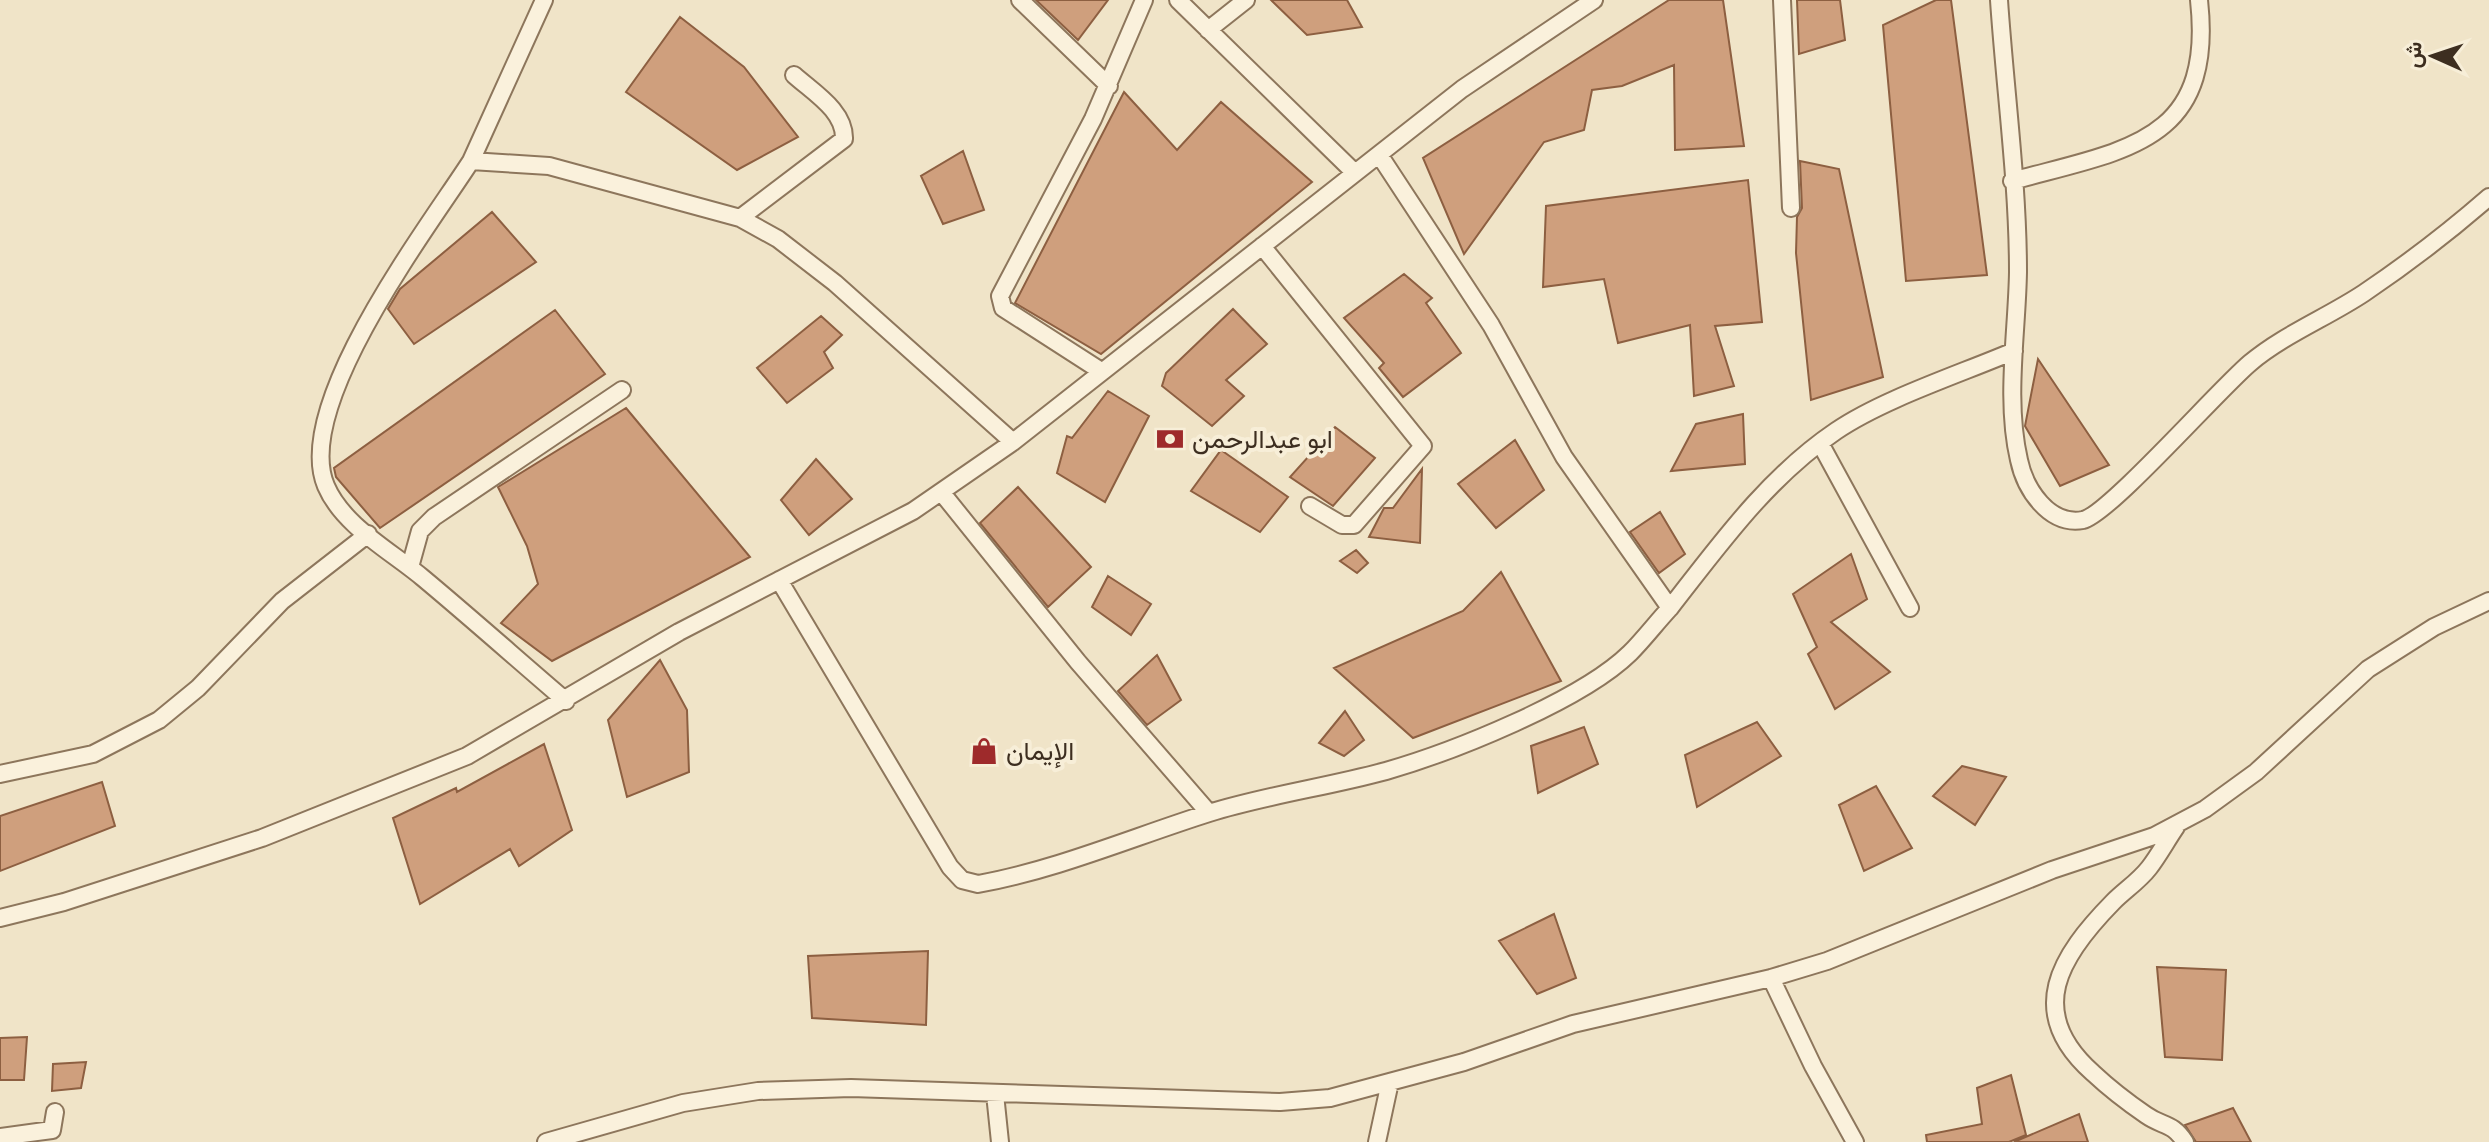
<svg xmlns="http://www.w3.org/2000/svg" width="2489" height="1142" viewBox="0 0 2489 1142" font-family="'Roboto Serif',Vazirmatn,serif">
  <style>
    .building { fill: #cf9f7d; stroke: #8d5f41; stroke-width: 2 }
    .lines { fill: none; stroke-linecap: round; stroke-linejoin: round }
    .minor-casing { stroke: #8d765c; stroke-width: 20 }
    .minor { stroke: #faf1dc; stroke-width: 16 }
    .labels { text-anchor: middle; stroke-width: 8; stroke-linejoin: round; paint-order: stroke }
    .poi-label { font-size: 26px; fill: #3d2e20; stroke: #f7eed8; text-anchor: start }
  </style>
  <rect width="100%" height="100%" fill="#f0e4c8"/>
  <!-- building -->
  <path class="building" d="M1036 0H1108L1078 40Z
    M1271 0H1347L1362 27 1307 35Z
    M1669 0H1723L1744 146 1675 150 1674 65 1622 86 1592 90 1584 130 1544 142 1464 254 1423 158Z
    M1797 0H1840L1845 40 1799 54Z
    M1936 0H1951L1987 275 1906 281 1883 25Z
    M680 17 744 67 798 137 737 170 626 92Z
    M1124 92 1177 150 1221 102 1312 182 1101 354 1015 303Z
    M963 151 984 210 943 224 921 176Z
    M1800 161 1839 169 1883 377 1811 400 1796 253 1797 217 1802 208Z
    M1748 180 1762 322 1715 326 1734 386 1694 396 1690 325 1618 343 1604 279 1543 287 1546 206Z
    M492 212 536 262 414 344 388 309 400 289Z
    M1404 274 1432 298 1426 303 1461 353 1403 397 1379 368 1384 363 1344 318Z
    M1233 309 1267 344 1226 380 1244 396 1212 426 1162 386 1166 373Z
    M555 310 605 374 380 528 336 477 334 468Z
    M821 316 842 335 824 352 833 368 787 403 757 368Z
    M2038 359 2109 465 2060 486 2025 426Z
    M1108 391 1149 416 1105 502 1057 473 1067 436 1072 438Z
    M626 408 750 557 552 661 501 623 538 584 527 546 498 487Z
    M1743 414 1745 464 1671 471 1696 424Z
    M1335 427 1375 458 1333 506 1290 477Z
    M1515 440 1544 490 1496 528 1458 484Z
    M1221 450 1288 497 1260 532 1191 491Z
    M816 459 852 499 809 535 781 500Z
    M1422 469 1420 543 1369 537 1384 508H1393Z
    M1018 487 1091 567 1048 607 980 523Z
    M1660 512 1685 554 1659 573 1630 532Z
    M1356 550 1368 563 1357 573 1340 561Z
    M1851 554 1867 599 1831 622 1890 672 1835 709 1808 654 1817 647 1793 594Z
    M1501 572 1561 681 1413 738 1334 668 1463 611Z
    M1108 576 1151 604 1131 635 1092 607Z
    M1157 655 1181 700 1147 725 1118 691Z
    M660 660 687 710 689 772 627 797 608 720Z
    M1345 711 1364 740 1344 756 1319 743Z
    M1757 722 1781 756 1697 807 1685 755Z
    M1584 727 1598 764 1538 793 1531 746Z
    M544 744 572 830 519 866 510 849 420 904 393 818 456 788 457 792Z
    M1962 766 2006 777 1975 825 1933 796Z
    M102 782 115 826 0 871V816Z
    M1876 786 1912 848 1864 871 1839 805Z
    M1554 914 1576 978 1537 994 1499 941Z
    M928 951 926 1025 812 1018 808 956Z
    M2157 967 2226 970 2222 1060 2165 1057Z
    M27 1037 24 1080H0V1038Z
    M86 1062 81 1088 52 1091 53 1064Z
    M2011 1075 2026 1135 2009 1142H1927L1926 1135 1982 1124 1977 1088Z
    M2233 1108 2251 1142H2196L2185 1125Z
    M2079 1114 2088 1142H2014Z"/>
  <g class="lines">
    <!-- minor casing -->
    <g class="minor-casing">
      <path id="minor" d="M544 0 471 161 549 166 740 218 778 239 835 283 1013 442
        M1020 0 1109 86
        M1178 0 1355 173
        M1782 0 1791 208
        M1999 0C2005 89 2018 183 2018 272 2017 333 2005 400 2019 460 2025 489 2049 526 2083 520 2109 514 2219 389 2250 363 2283 335 2328 317 2364 293 2407 264 2450 231 2489 197
        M1208 30 1246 0
        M1380 156 1491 325 1564 457 1670 608C1720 544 1768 477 1836 431 1883 399 1960 374 2014 351
        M471 161C427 229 292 406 326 486 343 526 391 551 423 578 471 618 518 660 566 701
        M2012 181C2124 150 2215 144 2199 0
        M740 218 844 139C845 111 814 93 794 75
        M1262 246 1423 446 1354 525H1342L1310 506
        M1101 371 1003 308 1000 296 1093 119 1144 0
        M1820 443 1910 608
        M942 493 1078 662 1209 813
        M410 567 420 531 434 517 622 390
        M779 580 950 867 962 880 978 884C1056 870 1133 837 1209 813 1267 795 1327 787 1386 771 1452 752 1581 701 1630 653 1644 639 1656 623 1670 608
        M0 774 93 754 159 720 198 688 282 601 368 534
        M2176 827C2167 840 2159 855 2149 868 2139 881 2125 890 2113 902 2060 956 2024 1012 2093 1073 2109 1088 2127 1102 2146 1115 2163 1127 2172 1122 2185 1142
        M0 918 64 902 262 838 467 756 679 632 913 511 1013 442 1462 89 1594 0
        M1771 978 1813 1066 1855 1142
        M995 1094 1000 1142
        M0 1137 52 1130 55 1112
        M546 1142 683 1103 758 1091 851 1088 1280 1102 1330 1098 1464 1062 1573 1024 1771 978 1827 961 2052 870 2154 836 2205 809 2256 772 2368 669 2434 627 2489 601
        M1377 1142 1390 1082"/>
    </g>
    <!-- minor -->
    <use href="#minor" class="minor"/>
  </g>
  <!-- icons -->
  <defs>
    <g id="bank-bare" transform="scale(2.16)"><path d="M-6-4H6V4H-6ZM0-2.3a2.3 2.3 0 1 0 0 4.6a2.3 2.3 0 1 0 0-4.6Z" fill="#9e2a2b" stroke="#f7eed8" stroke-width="2.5" paint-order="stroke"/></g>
    <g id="shop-bare" transform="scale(2.16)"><path d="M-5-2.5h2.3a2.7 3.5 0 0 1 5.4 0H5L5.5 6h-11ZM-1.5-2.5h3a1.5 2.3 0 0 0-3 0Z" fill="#9e2a2b" stroke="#f7eed8" stroke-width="2.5" paint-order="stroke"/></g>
  </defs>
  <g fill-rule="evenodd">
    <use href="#bank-bare" x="1170" y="439"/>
    <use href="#shop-bare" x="984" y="751"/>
  </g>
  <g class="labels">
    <!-- poi labels -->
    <g class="poi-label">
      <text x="1192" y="448">ابو عبدالرحمن</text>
      <text x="1006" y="760">الإيمان</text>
    </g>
  </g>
  <!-- north arrow -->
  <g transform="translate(2433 56) rotate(273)" stroke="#f7eed8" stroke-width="6" paint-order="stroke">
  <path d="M0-6L14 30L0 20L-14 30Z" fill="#3d2e20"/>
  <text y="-12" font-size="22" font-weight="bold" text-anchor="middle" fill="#3d2e20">ش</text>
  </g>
</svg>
